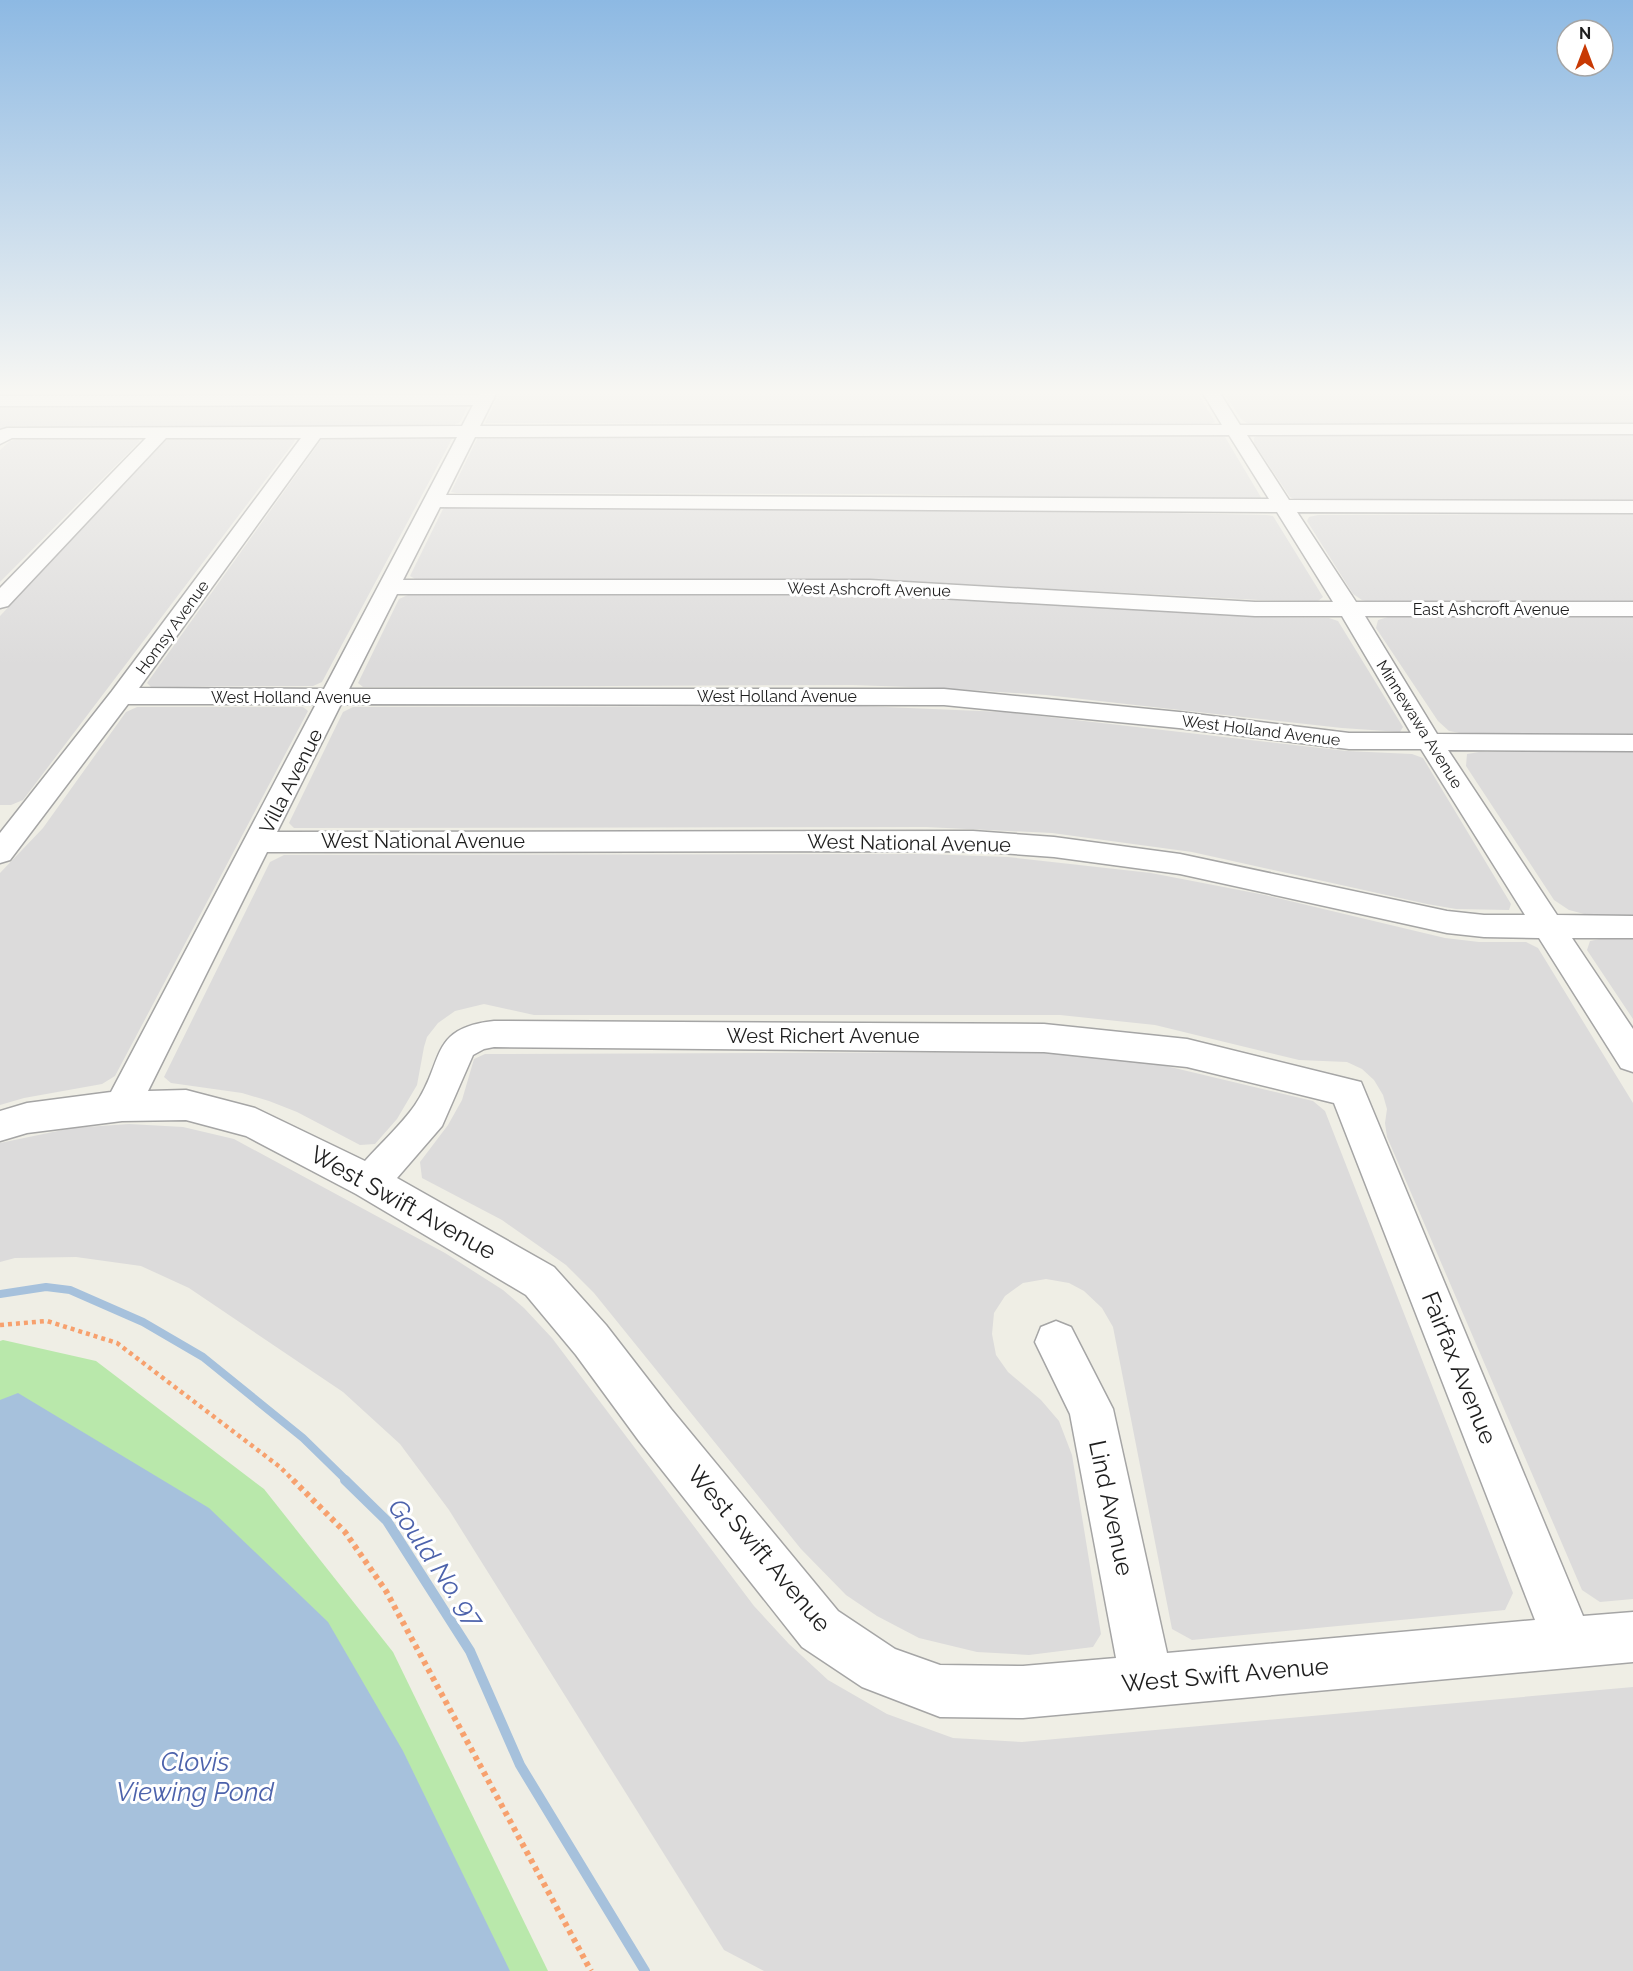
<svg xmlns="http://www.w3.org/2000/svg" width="1633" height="1971" viewBox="0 0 1633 1971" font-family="Raleway,sans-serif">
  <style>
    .residential { fill: #dcdbdb }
    .grass { fill: #b9e8ab }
    .water { fill: #a6c1dc }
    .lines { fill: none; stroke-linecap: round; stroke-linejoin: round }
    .stream-far1 { stroke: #a6c1dc; stroke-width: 8 }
    .stream { stroke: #a6c1dc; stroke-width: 10 }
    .minor-casing { stroke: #a5a5a5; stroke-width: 3 }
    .path-far1 { stroke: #f7a16e; stroke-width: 4.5; stroke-dasharray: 4 4; stroke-linecap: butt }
    .path { stroke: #f7a16e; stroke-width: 6; stroke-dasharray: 4.5 4.5; stroke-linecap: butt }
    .minor { fill: #fff; fill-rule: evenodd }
    .labels { text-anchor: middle; stroke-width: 6; stroke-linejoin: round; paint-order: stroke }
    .far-street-label { font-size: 16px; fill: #1e1e1e; stroke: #fff }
    .street-label { font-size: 20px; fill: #1e1e1e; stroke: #fff }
    .near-street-label { font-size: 24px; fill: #1e1e1e; stroke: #fff }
    .near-water-label { font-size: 26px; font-style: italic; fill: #4d63ac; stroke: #fff }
  </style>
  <rect width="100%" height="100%" fill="#efeee5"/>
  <!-- residential -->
  <path class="residential" d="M0 390H477L460 422 454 425 360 428H41L22 426 0 428Z
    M501 390H1196L1215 422 1209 424 485 423Z
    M1222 390H1633V425H1260L1247 423 1241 419Z
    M1633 433V503L1298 501 1290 497 1254 443V438L1258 435Z
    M424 435 453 437 322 682 313 686 151 687 147 683 321 440Z
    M484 435H1218L1225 437 1262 499 1257 502 1230 501 885 494 456 493 451 492 478 437Z
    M172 438H293L295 441 23 800 11 805H0V616L166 440Z
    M18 439H137L140 441 0 582V450L10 441Z
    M449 507H877L1267 515 1273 516 1323 597 1318 601 1260 600 868 579H415L410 576 443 509Z
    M1633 514V603L1377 604 1362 600 1353 594 1307 521 1309 517 1318 515Z
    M856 594 944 597 1252 617 1329 618 1338 621 1403 727 1400 732 1342 728 1046 695 938 688 853 685 363 687 358 683 399 599 408 595Z
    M1633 616V735H1470L1449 731 1438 721 1376 628 1378 620 1388 617Z
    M861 706 1004 712 1347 751 1412 754 1423 758 1511 904 1509 910 1456 909 1427 904 1192 852 1052 833 926 827 294 828 289 823 343 712 353 707Z
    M137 707H303L308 711 115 1076 102 1084 24 1098 0 1105V873L43 828 126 712Z
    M1479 752H1633V915H1588L1569 910 1554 900 1466 766 1467 754Z
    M925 854 1008 857 1151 873 1265 895 1445 938 1479 942H1526L1538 948 1633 1103V1599L1600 1602 1582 1590 1387 1137 1385 1123 1387 1109 1383 1095 1374 1080 1362 1069 1347 1062 1299 1060 1155 1025 1060 1015H534L484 1004 455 1011 438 1023 427 1037 424 1047 417 1085 397 1119 375 1144 360 1145 297 1112 269 1101 242 1093 171 1083 164 1077 270 862 284 855Z
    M1605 938H1633V1019L1587 950 1590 941Z
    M1030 1052 1141 1060 1313 1101 1325 1111 1513 1593 1505 1610 1192 1640 1172 1629 1113 1327 1102 1308 1084 1291 1069 1283 1046 1279 1023 1283 1005 1296 994 1313 992 1334 996 1355 1008 1372 1041 1400 1059 1421 1072 1455 1101 1634 1093 1647 1029 1655 977 1652 919 1638 877 1616 846 1595 801 1549 594 1293 566 1265 502 1220 422 1178 420 1162 448 1125 462 1100 474 1059 485 1054Z
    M129 1124 183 1127 234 1139 445 1253 503 1290 524 1308 552 1338 754 1606 789 1644 828 1680 887 1714 953 1738 1022 1742 1633 1687V1971H764L724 1950 449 1510 400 1444 343 1392 189 1288 141 1266 76 1257 15 1258 0 1262V1143L72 1128Z"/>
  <!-- grass -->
  <path class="grass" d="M3 1340 96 1361 264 1489 393 1652 548 1971H0V1341Z"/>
  <!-- water -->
  <path class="water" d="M18 1393 209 1508 328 1622 403 1751 510 1971H0V1400Z"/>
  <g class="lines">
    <!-- stream-far1 -->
    <path class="stream-far1" d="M0 1294 46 1287 70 1290 143 1322 203 1357 303 1438 347 1481"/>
    <!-- stream -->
    <path class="stream" d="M345 1480 387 1521 470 1651 520 1765 645 1971"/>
    <!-- minor casing -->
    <g class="minor-casing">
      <path id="minor" d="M481 390H498L480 426 1222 425 1201 390H1218L1240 425 1633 424V434L1247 435 1289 500 1633 501V513L1297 512 1356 602H1633V616H1365L1437 734 1633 735V751L1448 750 1557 915 1633 916V938H1572L1633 1029V1072L1621 1068 1539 938 1484 937 1447 933 1180 874 1054 857 973 851 267 852 148 1091 186 1090 255 1108 365 1161C381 1143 401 1125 415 1105 445 1062 428 1028 494 1021L1044 1024 1187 1039 1361 1082 1583 1616 1633 1612V1662L1023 1718 940 1717 862 1687 802 1647 639 1441 576 1355 526 1295 356 1194 246 1136 186 1120 122 1121 27 1133 0 1141V1111L27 1103 111 1092 316 704H128L10 860 0 863V833L112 691 301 438H166L8 606 0 608V588L146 438H12L0 444V430L7 428 462 426 473 405 0 406V396L479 395ZM1229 435 1269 499 446 495 475 437ZM457 437 324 689 139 688 320 438ZM440 507 1277 512 1333 602H1255L870 580H403ZM397 594H870L1255 616H1342L1411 733H1349L1179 712 944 689H349ZM341 704 944 705 1179 728 1349 749H1421L1525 915H1484L1447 911 1180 854 1054 837 973 831 277 832ZM494 1047 1044 1052 1187 1067 1334 1103 1535 1620 1167 1653 1113 1409 1071 1327 1056 1321 1041 1327 1035 1342 1070 1414 1116 1658 1023 1666 940 1665 895 1649 838 1611 671 1409 606 1325 554 1267 397 1178 442 1126 473 1055 484 1049Z"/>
    </g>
    <!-- path-far1 -->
    <path class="path-far1" d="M0 1325 47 1321 117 1343 280 1467 294 1481"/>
    <!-- path -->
    <path class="path" d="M293 1480 345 1532 386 1591 591 1971"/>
    <!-- minor -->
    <use href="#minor" class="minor"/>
  </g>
  <!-- sky -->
  <linearGradient id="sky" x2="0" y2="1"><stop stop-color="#8db9e3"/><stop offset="0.59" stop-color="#f8f7f3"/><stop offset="1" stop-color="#f8f7f3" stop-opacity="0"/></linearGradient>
  <rect width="1633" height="666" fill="url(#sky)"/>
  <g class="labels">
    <!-- far-street labels -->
    <g class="far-street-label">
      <text transform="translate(869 589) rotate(1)" y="6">West Ashcroft Avenue</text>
      <text x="1491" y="615">East Ashcroft Avenue</text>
      <text transform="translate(172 627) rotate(-54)" y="6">Homsy Avenue</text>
      <text x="777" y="702">West Holland Avenue</text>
      <text x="291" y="703">West Holland Avenue</text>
      <text transform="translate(1420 724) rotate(58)" y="6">Minnewawa Avenue</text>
      <text transform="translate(1261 730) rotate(7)" y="6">West Holland Avenue</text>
    </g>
    <!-- street labels -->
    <g class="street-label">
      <text transform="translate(291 781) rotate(-63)" y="7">Villa Avenue</text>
      <text x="423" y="848">West National Avenue</text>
      <text transform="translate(909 843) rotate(1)" y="7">West National Avenue</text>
      <text x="823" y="1043">West Richert Avenue</text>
    </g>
    <!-- near-street labels -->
    <g class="near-street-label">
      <text transform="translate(403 1203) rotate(29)" y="8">West Swift Avenue</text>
      <text transform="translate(1459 1368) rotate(68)" y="8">Fairfax Avenue</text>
      <text transform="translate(1111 1508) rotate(78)" y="8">Lind Avenue</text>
      <text transform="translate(759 1549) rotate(50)" y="8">West Swift Avenue</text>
      <text transform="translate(1225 1675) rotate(-5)" y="8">West Swift Avenue</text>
    </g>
    <!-- near-water labels -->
    <g class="near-water-label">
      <text transform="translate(436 1563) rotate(56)" y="9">Gould No. 97</text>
      <text x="195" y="1771">Clovis<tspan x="195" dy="30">Viewing Pond</tspan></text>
    </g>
  </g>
  <!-- north arrow -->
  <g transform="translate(1585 48)"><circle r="28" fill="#ffffff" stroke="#a5a5a5" stroke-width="1.5"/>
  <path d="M0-4.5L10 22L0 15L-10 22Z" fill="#c83904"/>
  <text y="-9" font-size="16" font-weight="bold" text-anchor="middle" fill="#1e1e1e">N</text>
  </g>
</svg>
